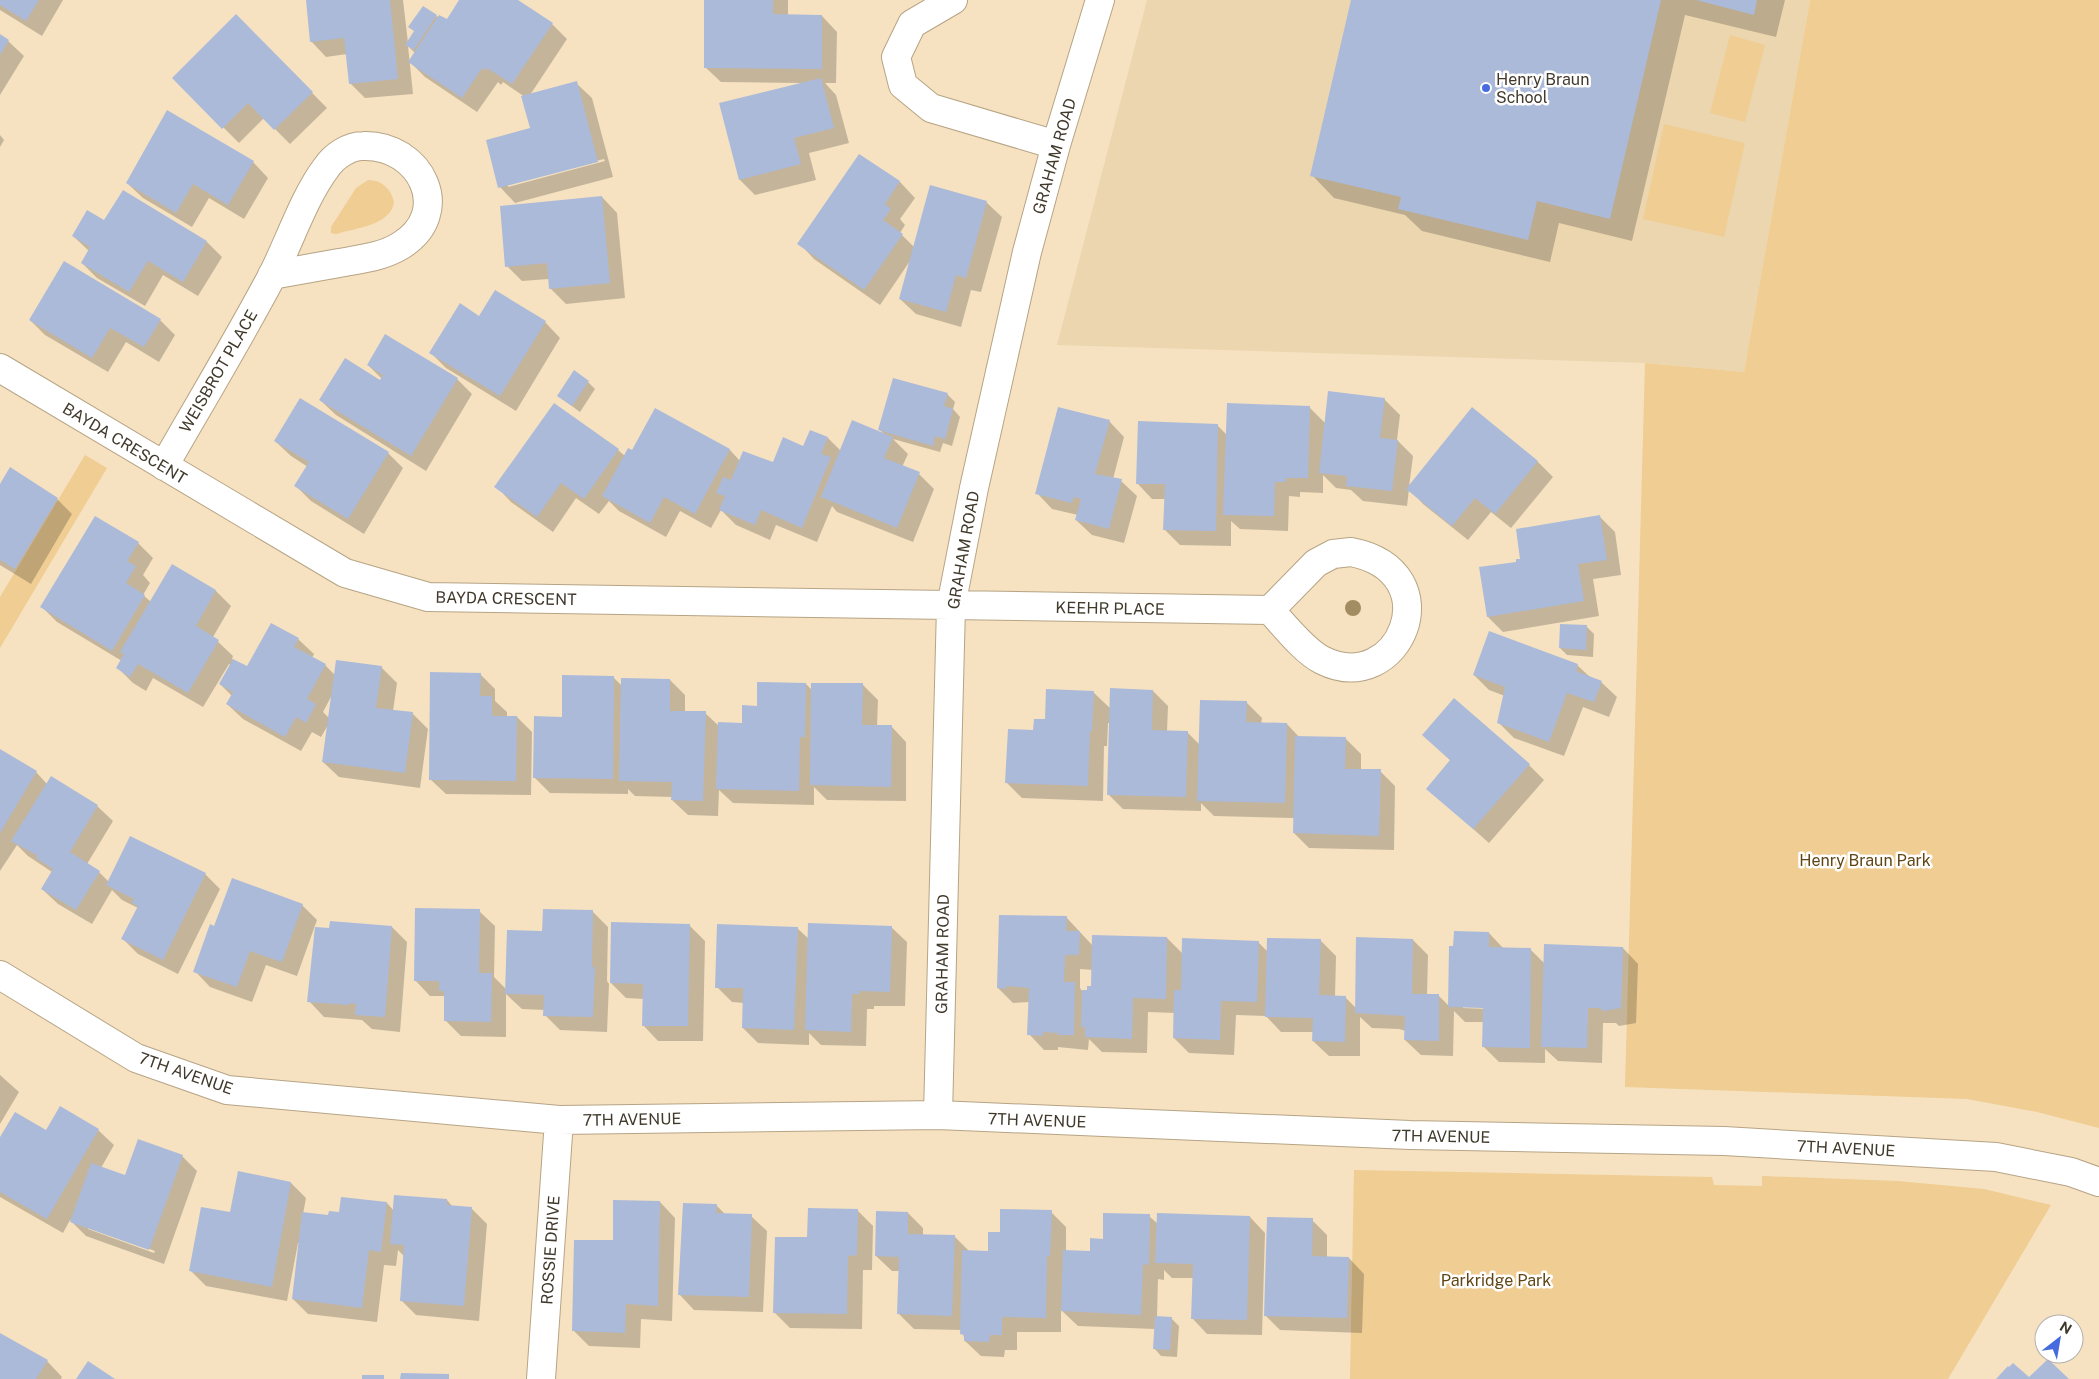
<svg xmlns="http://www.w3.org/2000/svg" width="2099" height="1379" viewBox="0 0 2099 1379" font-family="'Public Sans',sans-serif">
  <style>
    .built { fill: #ecd6af }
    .green { fill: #efcd93 }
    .shadow { fill: #0003; fill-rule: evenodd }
    .building { fill: #acbad9 }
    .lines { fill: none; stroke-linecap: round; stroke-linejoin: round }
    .minor-casing { stroke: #b6a485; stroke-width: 30 }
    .minor { stroke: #fff; stroke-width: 28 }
    .tree { fill: #a48c62 }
    .poi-dot { fill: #466bde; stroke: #fff; stroke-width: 2 }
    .labels { text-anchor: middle; stroke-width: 5; stroke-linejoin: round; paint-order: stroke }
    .poi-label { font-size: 16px; fill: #41392c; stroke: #fff; text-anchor: start }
    .street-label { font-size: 16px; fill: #41392c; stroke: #fff }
    .park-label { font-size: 16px; fill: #604614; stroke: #fff }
  </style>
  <rect width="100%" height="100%" fill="#f6e2c1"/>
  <!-- built -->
  <path class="built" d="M1147 0H1810L1744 372 1645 363 1057 345Z"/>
  <!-- green -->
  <path class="green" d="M1810 0H2099V1128L2037 1112 1967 1099 1625 1087 1645 363 1744 372Z
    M1730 35 1765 45 1745 122 1710 113Z
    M1664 124 1745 143 1724 237 1643 219Z
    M368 180C382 180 391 189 394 202 391 225 356 228 336 234L331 233V227L356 188Z
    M85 455 107 468 0 648V597Z
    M1354 1170 1712 1177 1714 1185 1762 1186V1176L1898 1181 1984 1189 2051 1205 1948 1379H1350Z"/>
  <!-- shadow -->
  <path class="shadow" d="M0 0H63L42 36 0 10Z
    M307 0H403L408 43 436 16 447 21 461 0H516L552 24 567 39 530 95 576 83 592 98 613 177 515 203 500 187 532 129 525 97 503 82 501 85 498 82 477 112 425 77 409 61 415 53 408 46 413 94 365 98 350 83 347 54 326 57 311 41ZM604 159 605 161 508 187V184Z
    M706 0H788V16H822L837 32 836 83H825L836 95 849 143 809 153 816 180 755 195 740 180 801 83 721 82 705 67Z
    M1353 0H1785L1776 37 1685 15 1632 241 1559 223 1550 262 1422 231 1405 215 1334 198 1312 175Z
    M236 16 327 108 290 144 264 118 239 143 174 78Z
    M0 36 8 41 24 56 0 95Z
    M0 135 4 140 0 147Z
    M860 155 900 182 915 198 900 219 905 225 900 233 914 247 986 202 1002 217 981 292 971 290 961 327 916 314 900 299 910 261 880 305 814 259 799 243Z
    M253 162 268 178 244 219 209 198 192 227 143 198 127 183Z
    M602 197 617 213 625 298 566 304 550 288 549 279 522 281 507 266Z
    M105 222 207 242 222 257 198 296 163 275 145 306 97 278 82 263 89 251 73 236Z
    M479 317 545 322 560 338 516 411 446 368 431 353Z
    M30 320H160L175 335 159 362 126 342 108 372 45 335Z
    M368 365 457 379 472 394 426 471 336 415 320 400 381 381 382 379Z
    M588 382 595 389 580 412 558 396Z
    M947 394 955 402 953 409 960 417 952 446 943 443 940 452 893 439 908 454 902 467 919 474 934 489 913 542 837 512 832 506 817 542 776 525 770 540 736 525 721 510 711 528 680 511 666 537 619 511 609 501 599 514 576 498 553 532 511 502 496 486 618 450 625 456 633 452 656 410 730 450 740 461 773 464 804 447 828 438 841 451 886 436 880 430Z
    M1384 399 1400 415 1397 440 1413 456 1409 487 1472 409 1538 462 1553 477 1511 528 1491 512 1468 540 1423 504 1409 489 1407 506 1363 501 1351 490 1336 488 1323 475V493L1300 492V497L1289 496 1288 531 1240 529 1231 521V546L1180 545 1164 529 1165 499H1152L1137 483 1217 425 1227 435 1309 407 1326 424Z
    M1109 421 1124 437 1113 479 1121 481 1137 496 1124 543 1092 535 1076 520 1078 515 1052 509 1037 493Z
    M275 441 388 453 403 468 364 534 311 501 296 486 308 467 291 456Z
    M0 487 57 499 72 514 31 584 0 565Z
    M1600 517 1615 532 1621 575 1593 579 1599 616 1503 632 1488 617 1517 563Z
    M138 543 153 558 143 575 150 583 143 595 151 602 172 566 216 591 231 606 213 637 233 656 232 659 247 668 298 639 314 654 312 658 325 665 335 675 381 667 397 683 393 711 413 714 428 729 420 788 339 777 323 762 328 725 321 737 312 732 301 751 243 719 227 704 232 696 220 684 231 665 229 664 203 707 153 678 146 691 133 683 118 668 122 661 57 622 42 607ZM332 695 329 718 323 712Z
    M1587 627 1594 634 1593 657 1567 655 1560 648Z
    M1577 665 1590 677 1601 682 1617 697 1609 717 1583 707 1564 756 1514 738 1498 722 1505 696 1489 690 1474 675Z
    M480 674 495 689V701L507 712V717H517L532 732 531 795 446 794 430 779Z
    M614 678 622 686 670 680 685 695V712L705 713 719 726 743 724 758 707 806 684 813 691 863 685 878 700 877 727 891 726 906 742V801L827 800 814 787V805L733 803 719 790 718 816 688 815 672 800 673 797 635 796 628 789V794L550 793 535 778 563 718Z
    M1153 691 1168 706 1167 732 1188 733 1200 745 1246 702 1262 718 1261 724H1287L1300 738 1346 739 1361 754V770L1380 771 1395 786 1394 850 1309 848 1294 833V818L1214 816 1201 803V811L1123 809 1108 794 1110 723H1108L1107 746H1104L1103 801 1022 798 1007 783 1035 731 1046 720 1093 692 1111 709Z
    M1423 735 1529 765 1544 780 1489 843 1427 788 1451 761Z
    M0 751 36 772 47 784 97 806 113 821 87 864 99 872 109 882 205 874 220 889 178 974 138 954 123 939 138 908 122 900 112 890 92 924 58 904 42 889 52 872 28 856 17 845 0 871Z
    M302 905 317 920 297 976 266 965 252 1002 210 987 195 971 215 928Z
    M479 911 495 926 494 977 507 990 543 933 593 912 608 927 607 981 609 984 607 1032 560 1030 545 1015V1010L522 1009 506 994V1037L461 1036 445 1020 446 996H430L415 980Z
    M1066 917 1093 946 1167 938 1183 954 1258 942 1268 952 1320 940 1336 956 1335 997H1345L1356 1008 1413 940 1428 955 1427 996H1439L1449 1006 1455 947 1489 933 1503 948 1530 949 1545 964 1623 948 1638 964 1636 1023 1619 1026 1616 1023H1603L1602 1063 1558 1061 1545 1049V1063L1499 1062 1484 1047V1022H1465L1454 1011 1453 1056 1421 1055 1405 1040 1406 1031 1399 1029 1372 1028 1360 1017V1056H1329L1313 1041 1314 1032H1281L1266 1016 1236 1015 1234 1055 1189 1053 1174 1038 1175 1013 1148 1012 1147 1053 1102 1052 1089 1039 1088 1050 1058 1047V1050H1044L1029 1034 1030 1002 1013 1003 998 988ZM1080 969 1093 970 1092 987 1088 991H1082L1080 988ZM1463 1006 1489 1007V1009L1463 1008Z
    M331 922 392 927 407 942 400 1032 372 1029 362 1020 324 1017 309 1001 330 930Z
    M690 926 705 941 703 1041H658L643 1025 644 999 626 998 611 983Z
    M891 927 907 942 905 1006H874V1009H867L866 1046 821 1045 809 1033V1045L758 1043 743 1028 744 1003 732 1002 717 987 797 928 809 939Z
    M0 1075 19 1092 0 1124Z
    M98 1130 114 1145 101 1168 126 1177 182 1156 197 1171 164 1264 86 1236 70 1220 63 1233 0 1197V1140L46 1132ZM88 1227 155 1251 154 1253 88 1229Z
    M291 1183 306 1198 303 1214 329 1217 387 1203 394 1211 447 1200 453 1207 471 1208 487 1224 479 1321 416 1315 401 1300 404 1256 398 1250 396 1266 384 1265 377 1322 308 1314 293 1299 300 1243H298L287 1301 206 1286 190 1270 231 1214Z
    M660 1202 675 1218 672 1321 641 1319 640 1348 589 1346 574 1331 614 1242Z
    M716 1205 726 1215 751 1216 767 1231 763 1312 694 1310 679 1294Z
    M857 1210 873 1226 872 1270H863L862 1329 790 1328 774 1312 808 1239Z
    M1051 1212 1066 1227V1251L1091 1252 1104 1240 1149 1216 1158 1224 1250 1217 1265 1233 1262 1335 1207 1334 1192 1318 1193 1278H1172L1164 1270V1280L1158 1279 1157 1317 1172 1319 1179 1326 1177 1357 1161 1356 1154 1348 1155 1329 1078 1326 1061 1310V1332H1017V1350H1005L1004 1357 981 1356 965 1341 962 1330 914 1329 898 1313 900 1271H892L876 1256 908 1213 923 1228V1235L954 1236 970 1252H989L1001 1233Z
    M1312 1220 1327 1235V1258H1349L1364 1274 1362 1333 1280 1330 1265 1315Z
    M0 1334 47 1361 62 1377 61 1379H0Z"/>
  <!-- building -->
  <path class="building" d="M0 0H39L26 21 0 5Z
    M306 0H390L398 79 349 84 344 38 310 42Z
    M459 0H518L553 23 512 84 487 68 485 71 482 68 462 98 408 62 439 15 447 19Z
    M704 0H773V14L822 15V69L704 68Z
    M1351 0H1661L1610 219 1537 201 1528 240 1398 209 1401 197 1310 176Z
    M1696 0H1757L1754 15Z
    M423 6 437 15 414 50 405 45 414 31 408 27Z
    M236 14 313 92 274 130 248 103 222 129 172 78Z
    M0 34 9 40 0 55Z
    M821 78 834 128 794 138 801 164 739 180 719 103Z
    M577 81 598 162 498 188 486 140 530 128 521 96Z
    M167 110 254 161 228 205 193 184 176 213 126 183Z
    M859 154 900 181 885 204 891 209 883 220 903 234 864 290 797 244Z
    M930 185 987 201 966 278 956 275 946 312 899 299Z
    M123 190 207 241 183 282 148 261 129 292 81 263 90 247 72 236 87 210 104 220Z
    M602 196 610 283 549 289 547 263 505 267 500 206Z
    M64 261 161 319 144 347 110 328 92 358 29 320Z
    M495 290 546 321 500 396 429 353 460 303 479 316Z
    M385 334 458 378 411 456 319 400 345 358 380 380 383 375 367 365Z
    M574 370 589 381 572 406 557 396Z
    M893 378 948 393 944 406 953 409 945 439 935 436 933 446 878 430Z
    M1328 391 1385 398 1380 438 1398 440 1392 491 1346 486 1347 476 1319 473Z
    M300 398 389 452 348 519 294 486 309 462 274 441Z
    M554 403 619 449 584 499 561 483 537 517 494 487Z
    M1227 403 1310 406 1308 478H1286V482H1275L1274 516 1223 515Z
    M1058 407 1110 420 1095 474 1122 479 1109 529 1075 520 1081 499 1074 497 1072 503 1035 494Z
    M1472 407 1538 461 1495 514 1475 498 1452 526 1406 489Z
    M655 408 730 449 695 514 664 497 650 523 602 496 628 448 632 450Z
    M852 420 893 437 884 458 920 472 897 528 821 497Z
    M1138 421 1218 424 1216 531 1163 530 1165 484H1136Z
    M810 430 828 437 821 454 831 457 802 528 761 510 755 525 719 510 725 496 716 493 723 477 731 480 743 451 773 462 783 437 803 446Z
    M10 467 58 498 15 569 0 560V484Z
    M1600 515 1607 560 1578 564 1584 601 1487 617 1479 567 1516 562V559H1520L1516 529Z
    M95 516 139 542 127 561 136 566 126 583 145 595 112 651 40 607Z
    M172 564 216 590 196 626 219 640 188 693 138 664 130 677 116 668 124 654 120 652Z
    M271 623 299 638 294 647 326 664 307 699 316 704 306 723 296 717 285 737 226 704 233 692 219 684 233 659 247 666Z
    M1560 624 1587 625 1586 650 1559 648Z
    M1489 631 1578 664 1576 671 1602 681 1594 702 1567 693 1549 742 1497 723 1505 687 1473 675Z
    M336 660 382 666 376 708 413 712 405 773 322 762Z
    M430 672 481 673 480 696H492V716H517L516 781 429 780Z
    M562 675 614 676 613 779 533 778 534 716 562 717Z
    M621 678 670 679V711H706L703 801 671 800 672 782 619 781Z
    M757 682 806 683 805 737H800L799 791 716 789 718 722 742 723V705L757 706Z
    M811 683H863L862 725H892L891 787 810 785Z
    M1110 688 1153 690 1152 730 1188 731 1186 797 1107 795Z
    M1046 689 1094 691 1092 731H1090L1088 786 1005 783 1008 729 1033 730 1034 719H1045Z
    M1454 698 1530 764 1473 829 1426 789 1450 760 1422 735Z
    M1200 700 1247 701 1246 722 1287 723 1285 803 1197 801Z
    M1295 736 1346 737 1345 769H1381L1379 836 1293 833Z
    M0 749 37 771 0 833Z
    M51 776 98 805 70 852 100 871 76 910 41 889 53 869 36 858 38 856 11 841Z
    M130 836 206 873 163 960 121 939 138 906 132 903 134 899 106 885Z
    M232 878 303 904 282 962 250 951 237 987 193 972 210 924 214 926Z
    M415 908 480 909 479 973H492L491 1022 444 1021V991H439V981H414Z
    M543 909 593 910 592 967H595L593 1017 543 1016 544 995 505 994 507 930 542 931Z
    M999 915 1067 916 1066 931H1080L1079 955H1065L1064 982H1075L1074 1035H1058V1033L1043 1032V1036L1027 1035 1029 988 1006 986 1007 989 997 988Z
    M330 921 392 926 385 1017 355 1015 356 1004 350 1003 349 1005 307 1002 315 927 329 928Z
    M611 922 690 924 688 1026H642L643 984 610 983Z
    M808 923 892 926 890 992 859 991 860 994H852L851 1032 805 1030Z
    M717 924 798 927 794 1030 742 1028 743 988H715Z
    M1454 931 1489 932V947L1531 948 1530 1048 1482 1047 1483 1008 1448 1007 1449 946H1453Z
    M1092 935 1167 937 1166 999 1133 998 1132 1039 1085 1037V1027H1081L1082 990H1087V986H1091Z
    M1356 937 1413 939 1412 994H1439V1041L1404 1040 1405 1016 1355 1013Z
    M1182 938 1259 941 1257 1002 1221 1001 1220 1040 1173 1038 1174 990H1181Z
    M1267 938 1321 939 1319 995 1346 996 1345 1042 1312 1041 1313 1018 1265 1017Z
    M1544 944 1623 947 1621 1008 1603 1011 1600 1008H1588L1587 1048 1541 1047Z
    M60 1106 99 1129 47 1219 0 1192V1137L15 1112 46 1130Z
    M138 1139 183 1155 149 1250 70 1222 91 1163 125 1175Z
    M238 1171 291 1182 272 1287 189 1271 201 1207 230 1212Z
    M394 1195 447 1199V1205L472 1207 464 1306 400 1301 404 1245 390 1244Z
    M341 1197 387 1202 381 1252 369 1250 362 1308 292 1299 302 1212 328 1215 329 1211 339 1212Z
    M613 1200 660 1201 658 1306 626 1304 625 1333 572 1331 574 1240H613Z
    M683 1203 717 1204 716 1213 752 1214 749 1297 678 1295Z
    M808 1208 858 1209 857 1255 848 1256 847 1314 773 1313 775 1237H807Z
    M1000 1209 1052 1210 1050 1256H1047L1046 1318 1002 1317V1335H990L989 1342 964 1341V1335L960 1334 962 1250 988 1251V1232H1000Z
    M876 1211 908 1212V1234L955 1235 952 1316 897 1314 899 1257 875 1256Z
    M1103 1213 1150 1214 1149 1265 1143 1264 1141 1315 1061 1311 1063 1250 1090 1251V1238L1103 1239Z
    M1157 1213 1250 1216 1247 1320 1191 1319 1193 1264 1155 1263Z
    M1267 1217 1313 1218 1312 1256 1349 1257 1347 1318 1264 1316Z
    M1155 1316 1172 1317 1170 1350 1153 1349Z
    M0 1333 48 1360 36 1379H0Z
    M2048 1359 2069 1379H1996L2008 1366 2009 1367 2013 1363 2029 1377Z
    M88 1361 115 1379H76Z
    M401 1373 449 1374V1379H400Z
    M362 1375H384V1379H362Z"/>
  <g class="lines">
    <!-- minor casing -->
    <g class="minor-casing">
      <path id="minor" d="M953 0 912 24 896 57 903 85 931 108 1056 145
        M0 368 345 573 428 597 1270 610
        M164 466C200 403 238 340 272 276 289 243 304 197 326 168 334 156 349 146 363 146 421 144 455 213 400 246 382 257 360 259 339 263 317 267 294 271 272 275
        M1351 552C1453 572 1399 699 1322 660 1304 651 1284 625 1270 610L1316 563 1333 554Z
        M0 975 136 1058 227 1090 559 1120 938 1115 1410 1135 1724 1141 1996 1157 2071 1172 2099 1182
        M938 1115 951 606 974 488 1027 252 1056 145 1100 0
        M541 1379 559 1120"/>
    </g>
    <!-- minor -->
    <use href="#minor" class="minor"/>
  </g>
  <!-- trees -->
  <circle class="tree" cx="1353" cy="608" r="8"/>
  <!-- markers -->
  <circle class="poi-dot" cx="1486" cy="88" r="5"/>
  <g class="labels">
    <!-- poi labels -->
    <g class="poi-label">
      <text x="1496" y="85">Henry Braun<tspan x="1496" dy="18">School</tspan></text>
    </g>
    <!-- street labels -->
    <g class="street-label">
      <text transform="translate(1054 156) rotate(-74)" y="6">GRAHAM ROAD</text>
      <text transform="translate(218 371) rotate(-60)" y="6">WEISBROT PLACE</text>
      <text transform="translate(125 443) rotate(31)" y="6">BAYDA CRESCENT</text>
      <text transform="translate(963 550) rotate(-80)" y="6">GRAHAM ROAD</text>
      <text transform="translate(506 598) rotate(1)" y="6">BAYDA CRESCENT</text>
      <text transform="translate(1110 608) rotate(1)" y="6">KEEHR PLACE</text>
      <text transform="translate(942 954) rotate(-89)" y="6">GRAHAM ROAD</text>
      <text transform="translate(186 1073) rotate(19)" y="6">7TH AVENUE</text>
      <text transform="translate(632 1119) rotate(-1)" y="6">7TH AVENUE</text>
      <text transform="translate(1037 1120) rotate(2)" y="6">7TH AVENUE</text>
      <text transform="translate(1441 1136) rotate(1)" y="6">7TH AVENUE</text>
      <text transform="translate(1846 1148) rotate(3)" y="6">7TH AVENUE</text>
      <text transform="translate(550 1250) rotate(-86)" y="6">ROSSIE DRIVE</text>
    </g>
    <!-- park labels -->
    <g class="park-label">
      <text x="1865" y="866">Henry Braun Park</text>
      <text x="1496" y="1286">Parkridge Park</text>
    </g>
  </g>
  <!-- north arrow -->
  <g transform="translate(2059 1339) rotate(31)"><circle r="24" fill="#ffffff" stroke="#b3b0ab"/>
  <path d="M0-4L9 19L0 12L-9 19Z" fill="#466bde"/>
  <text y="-8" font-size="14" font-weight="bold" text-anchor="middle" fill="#41392c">N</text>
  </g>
</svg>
